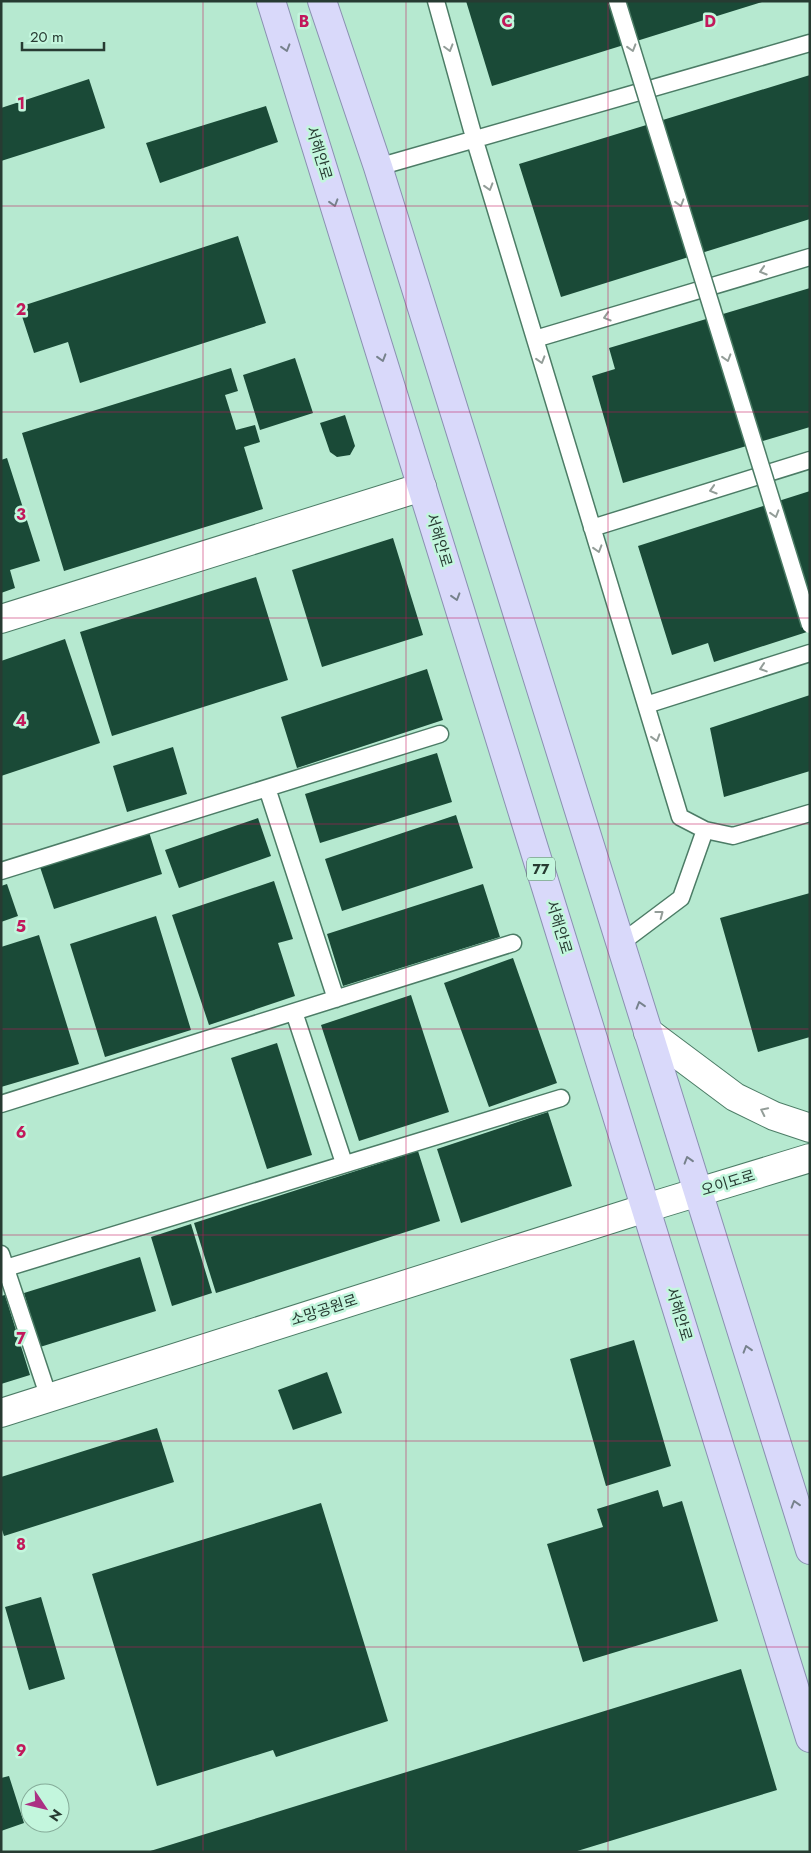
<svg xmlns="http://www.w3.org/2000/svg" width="811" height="1853" viewBox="0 0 811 1853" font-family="Jost,'Noto Sans KR',sans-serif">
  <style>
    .building { fill: #1a4a37 }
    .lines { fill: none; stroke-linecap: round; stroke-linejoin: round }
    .service-casing { stroke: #4c7c66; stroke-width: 19 }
    .minor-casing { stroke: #4c7c66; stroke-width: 30 }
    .tertiary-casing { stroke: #4c7c66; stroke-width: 30 }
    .secondary-casing { stroke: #4c7c66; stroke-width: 30 }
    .primary-casing { stroke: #8a91b1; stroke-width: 30 }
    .service { stroke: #fff; stroke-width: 16 }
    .minor { stroke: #fff; stroke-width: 28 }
    .tertiary { stroke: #fff; stroke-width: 28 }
    .secondary { stroke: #fff; stroke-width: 28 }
    .primary { stroke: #d9d9fa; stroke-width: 28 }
    .service-bridge-casing { stroke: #4c7c66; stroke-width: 19; stroke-linecap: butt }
    .service-bridge { stroke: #fff; stroke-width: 16 }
    .oneway { stroke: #77828c }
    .oneway2 { stroke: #939d98 }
    .grid { fill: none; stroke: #c2185b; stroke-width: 1; stroke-opacity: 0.55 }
    .labels { text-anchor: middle; stroke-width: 5; stroke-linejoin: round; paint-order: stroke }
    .shield { fill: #c3f6dd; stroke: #567365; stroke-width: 1 }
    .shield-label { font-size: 14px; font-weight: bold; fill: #273b32 }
    .street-label { font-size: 15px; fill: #273b32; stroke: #c3f6dd }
    .grid-label { font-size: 16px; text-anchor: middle; font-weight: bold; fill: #c2185b; stroke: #c3f6dd; stroke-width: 5; stroke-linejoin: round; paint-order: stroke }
  </style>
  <rect width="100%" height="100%" fill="#b6e9d0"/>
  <!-- building -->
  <path class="building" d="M466 1H762V2L492 86Z
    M810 75V219L561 297 519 164Z
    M89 79 105 128 1 161V108Z
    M266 106 278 142 160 183 146 143Z
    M238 236 266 323 80 383 68 342 34 353 19 307Z
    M810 288V427L623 483 592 376 615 369 609 348Z
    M295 358 313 413 260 430 243 375Z
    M231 368 238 391 225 395 236 430 255 425 260 442 244 447 263 509 64 571 22 433Z
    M345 415 355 446 350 455 337 457 330 452 320 423Z
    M7 458 40 561 10 570 15 588 1 593V460Z
    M810 491V631L714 662 708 643 672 655 638 546Z
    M393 538 423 635 322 667 292 570Z
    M256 577 288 680 112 736 80 632Z
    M65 639 100 743 1 776V661Z
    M427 669 443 720 297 768 281 717Z
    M810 695V771L724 797 710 728Z
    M173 747 187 794 127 812 113 766Z
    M437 753 452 802 320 843 305 794Z
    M456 815 473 868 342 911 325 859Z
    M258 818 271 856 179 888 165 850Z
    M149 832 162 874 54 909 40 867Z
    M274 881 293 939 278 943 295 996 209 1025 172 915Z
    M7 884 18 916 1 922V886Z
    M483 884 500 937 343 986 327 934Z
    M810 893V1037L758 1052 720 918Z
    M156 916 191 1030 105 1057 70 944Z
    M39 935 79 1064 1 1087V947Z
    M513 958 557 1083 489 1107 444 983Z
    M411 995 449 1112 359 1141 321 1025Z
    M277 1043 312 1155 267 1169 231 1058Z
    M548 1112 572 1186 461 1223 437 1149Z
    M418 1151 440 1221 216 1293 194 1223Z
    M191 1224 212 1293 172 1306 151 1237Z
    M140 1257 156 1311 40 1347 24 1293Z
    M5 1295 30 1375 1 1384V1296Z
    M634 1340 671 1466 606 1486 570 1359Z
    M327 1372 342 1413 293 1430 278 1390Z
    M157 1428 174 1482 4 1536 1 1527V1477Z
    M658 1490 663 1507 682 1501 718 1621 583 1662 547 1544 603 1527 597 1509Z
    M321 1503 388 1721 276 1757 273 1750 157 1786 92 1574Z
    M41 1597 65 1679 29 1690 5 1607Z
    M741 1669 777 1790 574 1852H147Z
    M9 1776 24 1823 1 1831V1778Z"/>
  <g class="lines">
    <!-- service casing -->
    <g class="service-casing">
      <path id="service" d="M436 1 475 141 680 817 705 830 733 836 810 813
        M378 167 810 43
        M535 339 810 257
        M592 528 810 460
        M646 705 810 653
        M267 788 336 999
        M1 871 440 734
        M621 943 681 898 705 830
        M294 1012 344 1163
        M1 1104 513 943
        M1 1254 49 1398
        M6 1268 561 1098"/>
    </g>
    <!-- minor casing -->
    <g class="minor-casing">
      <path id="minor" d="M1 619 422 487"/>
    </g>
    <!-- tertiary casing -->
    <g class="tertiary-casing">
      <path id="tertiary" d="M1 1413 646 1208"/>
    </g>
    <!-- secondary casing -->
    <g class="secondary-casing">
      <path id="secondary" d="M648 1032 735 1097 774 1116 810 1128
        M646 1208 810 1158"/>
    </g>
    <!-- primary casing -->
    <g class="primary-casing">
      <path id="primary" d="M271 1 810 1738
        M322 1 378 167 810 1550"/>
    </g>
    <!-- service -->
    <use href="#service" class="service"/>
    <!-- minor -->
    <use href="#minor" class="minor"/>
    <!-- tertiary -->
    <use href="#tertiary" class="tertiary"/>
    <!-- secondary -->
    <use href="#secondary" class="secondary"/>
    <!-- primary -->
    <use href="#primary" class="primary"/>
    <!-- service-bridge casing -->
    <g class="service-bridge-casing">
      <path id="service-bridge" d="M617 1 810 625"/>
    </g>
    <!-- service-bridge -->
    <use href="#service-bridge" class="service-bridge"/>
  </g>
  <!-- one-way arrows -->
  <defs><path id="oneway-chevron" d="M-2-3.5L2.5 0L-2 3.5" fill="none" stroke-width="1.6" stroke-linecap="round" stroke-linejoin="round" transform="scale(1.25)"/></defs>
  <g class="oneway">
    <use href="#oneway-chevron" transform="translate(286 48) rotate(73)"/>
    <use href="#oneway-chevron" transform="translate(334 203) rotate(73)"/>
    <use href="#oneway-chevron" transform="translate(382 358) rotate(73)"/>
    <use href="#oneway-chevron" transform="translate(456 597) rotate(73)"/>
    <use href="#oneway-chevron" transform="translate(640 1005) rotate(-107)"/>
    <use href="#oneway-chevron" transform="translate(688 1160) rotate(-107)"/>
    <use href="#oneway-chevron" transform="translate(747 1349) rotate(-107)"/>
    <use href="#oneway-chevron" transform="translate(795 1504) rotate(-107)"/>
  </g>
  <g class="oneway2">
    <use href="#oneway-chevron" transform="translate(449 48) rotate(74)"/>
    <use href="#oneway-chevron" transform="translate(632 48) rotate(73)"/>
    <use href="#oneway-chevron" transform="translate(489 187) rotate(73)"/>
    <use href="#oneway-chevron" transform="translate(680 203) rotate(73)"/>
    <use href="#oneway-chevron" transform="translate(763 271) rotate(163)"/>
    <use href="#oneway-chevron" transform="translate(607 317) rotate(163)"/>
    <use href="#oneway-chevron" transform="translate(727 358) rotate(73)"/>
    <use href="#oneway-chevron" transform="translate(541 360) rotate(73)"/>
    <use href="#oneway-chevron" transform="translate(713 490) rotate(163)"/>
    <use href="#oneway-chevron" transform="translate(775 514) rotate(73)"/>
    <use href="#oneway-chevron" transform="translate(598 549) rotate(73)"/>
    <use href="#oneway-chevron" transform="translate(763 668) rotate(162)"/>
    <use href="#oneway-chevron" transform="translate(656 738) rotate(73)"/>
    <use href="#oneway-chevron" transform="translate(660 914) rotate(-37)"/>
    <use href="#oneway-chevron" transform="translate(764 1111) rotate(-154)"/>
  </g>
  <!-- grid -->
  <path class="grid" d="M203 1V1852M406 1V1852M608 1V1852M1 206H810M1 412H810M1 618H810M1 824H810M1 1029H810M1 1235H810M1 1441H810M1 1647H810"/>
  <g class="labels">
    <!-- shield labels -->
    <rect class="shield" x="527" y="857.5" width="28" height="23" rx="4"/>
    <g class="shield-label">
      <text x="541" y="874">77</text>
    </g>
    <!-- street labels -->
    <g class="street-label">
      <text transform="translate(319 153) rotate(73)" y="5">서해안로</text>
      <text transform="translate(439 540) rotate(73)" y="5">서해안로</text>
      <text transform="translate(559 927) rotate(73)" y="5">서해안로</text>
      <text transform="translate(728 1183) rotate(-17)" y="5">오이도로</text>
      <text transform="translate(324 1310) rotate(-18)" y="5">소망공원로</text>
      <text transform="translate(679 1314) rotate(73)" y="5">서해안로</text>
    </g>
  </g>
  <g class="grid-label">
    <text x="304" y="27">B</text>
    <text x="507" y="27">C</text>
    <text x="710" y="27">D</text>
    <text x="21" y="109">1</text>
    <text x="21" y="315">2</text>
    <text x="21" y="520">3</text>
    <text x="21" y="726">4</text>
    <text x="21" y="932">5</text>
    <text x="21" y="1138">6</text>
    <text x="21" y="1344">7</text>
    <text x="21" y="1550">8</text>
    <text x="21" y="1756">9</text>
  </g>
  <!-- border -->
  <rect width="811" height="1853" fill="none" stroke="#273b32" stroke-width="5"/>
  <!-- north arrow -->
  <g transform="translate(45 1808) rotate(125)"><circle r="24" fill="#c3f6dd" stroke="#85ab99"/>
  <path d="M0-4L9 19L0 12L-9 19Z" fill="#ab3083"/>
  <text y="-8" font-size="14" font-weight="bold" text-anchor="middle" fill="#273b32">N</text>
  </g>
  <!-- scale -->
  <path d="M22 42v8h82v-8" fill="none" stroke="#273b32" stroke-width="2.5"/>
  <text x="30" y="42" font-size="15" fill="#273b32" stroke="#c3f6dd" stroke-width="4" paint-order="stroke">20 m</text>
</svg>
